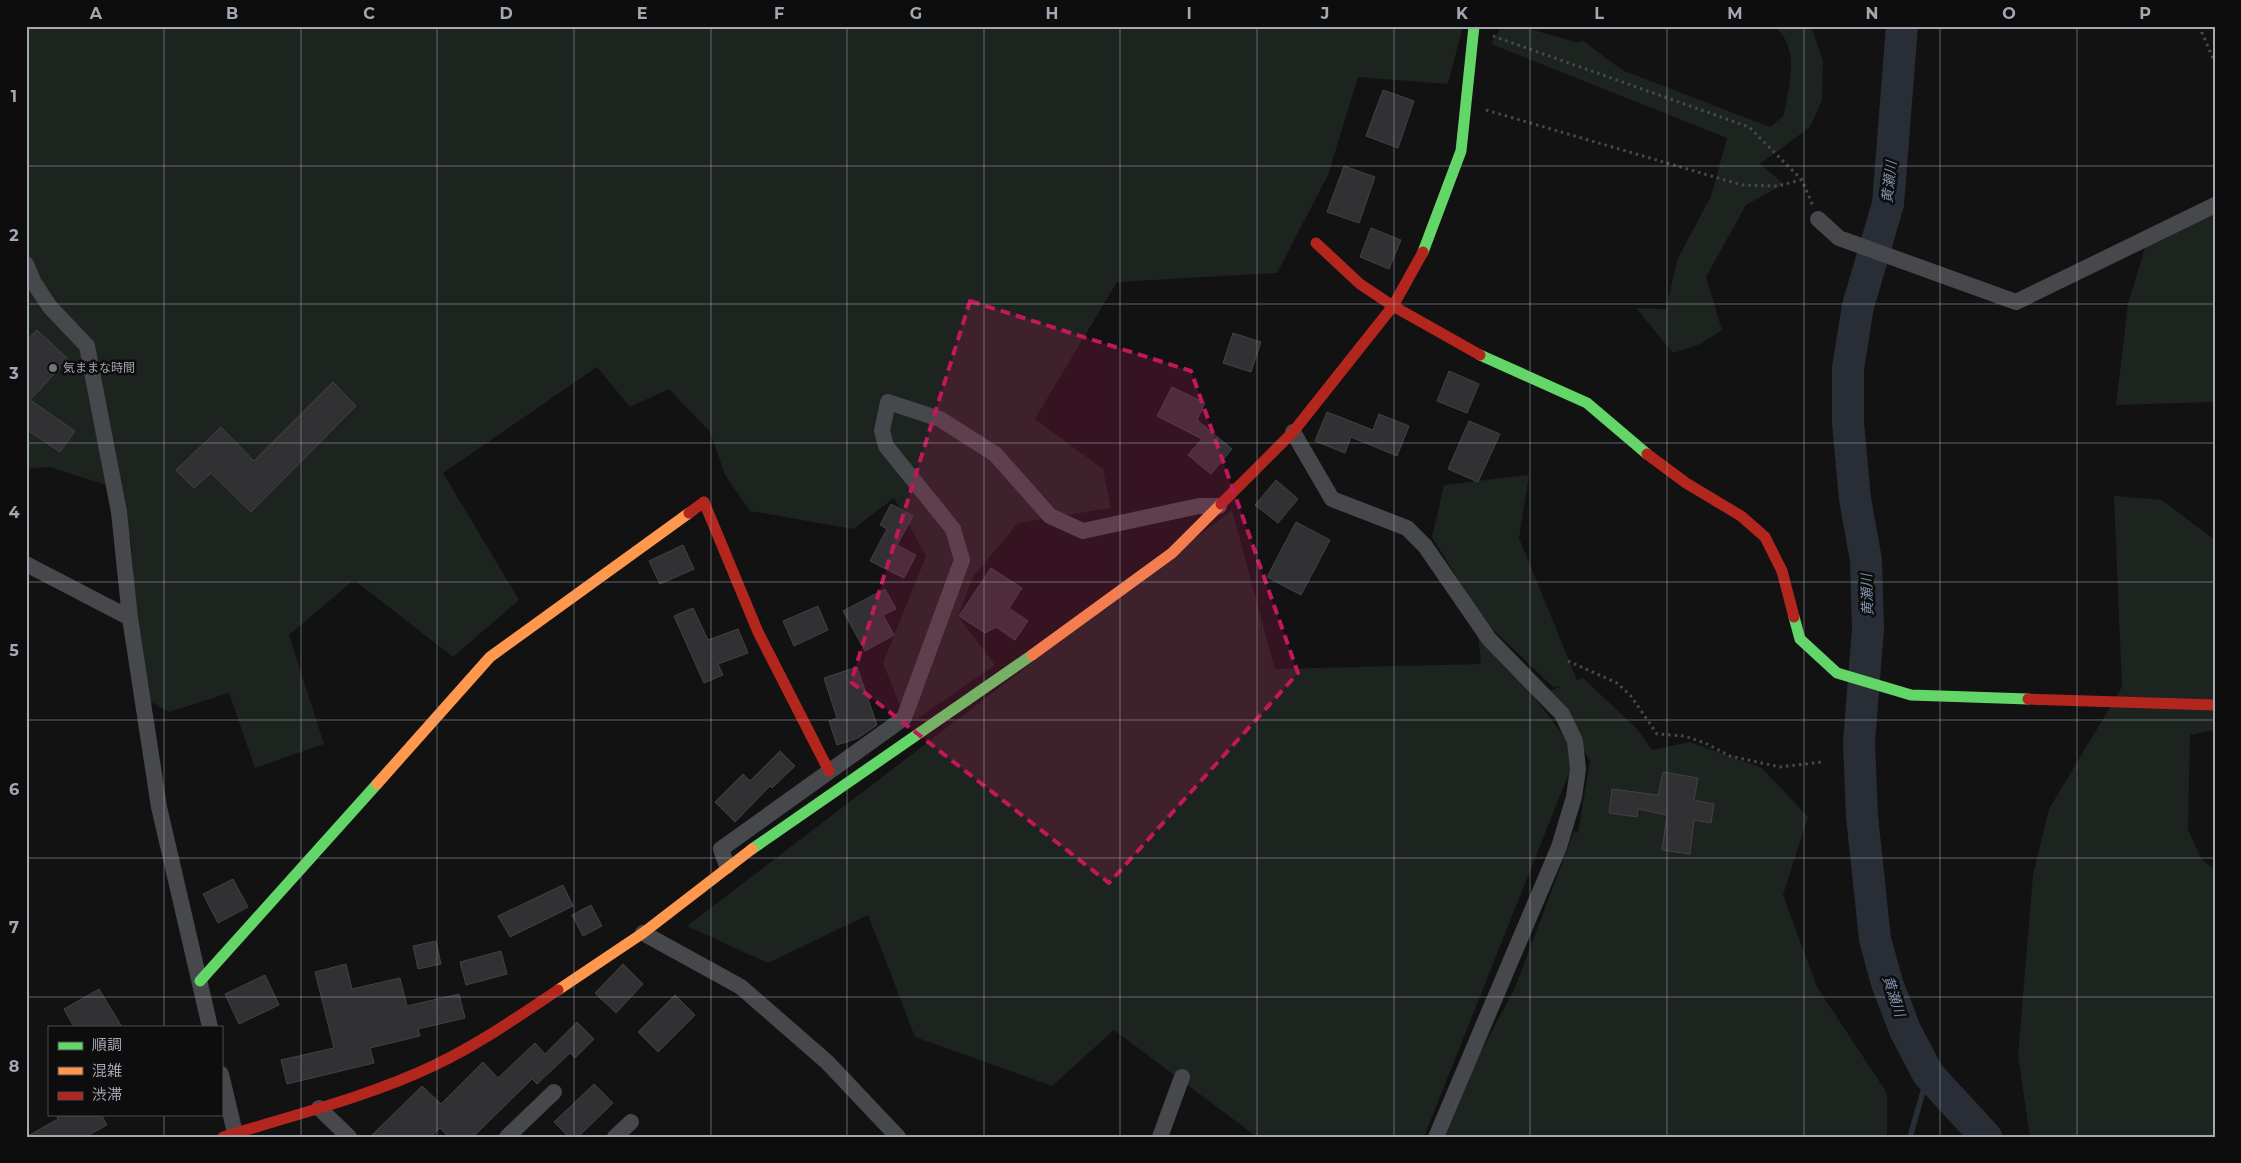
<svg xmlns="http://www.w3.org/2000/svg" width="2241" height="1163" viewBox="0 0 2241 1163" font-family="Montserrat,'Noto Sans JP',sans-serif">
  <style>
    .green { fill: #1d231e }
    .lines { fill: none; stroke-linecap: round; stroke-linejoin: round }
    .stream { stroke: #292d35; stroke-width: 5.5 }
    .river { stroke: #292d35; stroke-width: 32 }
    .building { fill: #313134; stroke: #424246 }
    .path { stroke: #48494d; stroke-width: 3; stroke-dasharray: 2.5 4; stroke-linecap: butt }
    .street { stroke: #47484b; stroke-width: 16 }
    .fast { stroke: #63d668; stroke-width: 11 }
    .slow { stroke: #ff974d; stroke-width: 11 }
    .jam { stroke: #b3261e; stroke-width: 11 }
    .marked { fill: #c2185b; fill-opacity: 0.2; stroke: #c2185b; stroke-width: 4; stroke-dasharray: 10 6; stroke-linejoin: round }
    .grid { fill: none; stroke: #a5a7b3; stroke-width: 1; stroke-opacity: 0.55 }
    .poi-dot { fill: #72737b; stroke: #0d0d0e; stroke-width: 2 }
    .labels { text-anchor: middle; stroke-width: 5; stroke-linejoin: round; paint-order: stroke }
    .poi-label { font-size: 12px; fill: #a5a7b3; stroke: #0d0d0e; text-anchor: start }
    .water-label { font-size: 14px; font-style: italic; fill: #7e90ab; stroke: #0d0d0e }
    .neatline { fill: none; stroke: #a5a7b3; stroke-width: 2 }
    .grid-label { font-size: 16px; text-anchor: middle; font-weight: bold; fill: #a5a7b3 }
  </style>
  <rect width="100%" height="100%" fill="#121213"/>
  <!-- green -->
  <path class="green" d="M26 26H1463L1448 84 1358 77 1328 175 1277 273 1117 282 1035 419 1103 469 1111 508 1018 523 973 577 958 616 995 665 917 719 902 711 883 663 926 556 894 498 853 529 750 511 725 475 710 432 669 389 630 407 597 367 443 473 519 600 453 657 354 580 289 635 324 744 255 768 229 693 169 712 142 697 131 540 112 487 50 467 26 469Z
    M1502 26H1520L1579 43 1582 40 1622 70 1770 127 1784 115C1789 84 1801 49 1774 26H1811L1823 61 1822 100 1810 127 1760 164 1784 184 1746 205 1706 277 1722 330 1698 345 1673 353 1636 308 1666 309 1677 260 1711 196 1727 138 1491 44Z
    M2215 210V406L2212 402 2116 405 2128 304 2149 235Z
    M1529 475 1519 538 1577 680 1583 678 1637 729 1652 750 1690 742 1762 768 1808 817 1783 895 1817 987 1887 1093V1137H1438L1436 1135 1515 988 1574 831 1578 833 1590 761 1548 692 1561 686 1553 687 1483 620 1432 537 1444 485Z
    M2114 496 2162 500 2215 540V730L2190 735 2188 830 2201 858 2215 871V1137H2030L2018 1056 2033 875 2049 809 2122 687Z
    M1232 510 1275 669 1481 664 1477 623 1577 753 1424 1137H1257L1114 1030 1052 1086 915 1037 868 915 768 963 687 926Z"/>
  <g class="lines">
    <!-- stream -->
    <path class="stream" d="M1910 1137 1928 1074"/>
    <!-- river -->
    <path class="river" d="M1902 26 1888 204 1858 306 1848 368V423L1855 499 1866 560 1868 629 1859 742 1862 816 1875 939 1887 983 1905 1030 1928 1074 1986 1137"/>
  </g>
  <!-- building -->
  <path class="building" d="M1383 90 1414 101 1398 148 1366 136Z
    M1344 166 1375 177 1359 223 1327 212Z
    M1371 228 1401 240 1389 269 1360 257Z
    M37 330 68 359 30 400 75 431 60 452 26 429V341Z
    M1233 333 1261 342 1251 372 1223 363Z
    M1449 371 1479 384 1467 413 1437 401Z
    M333 382 356 406 251 512 211 473 194 488 176 470 221 427 254 461Z
    M1172 387 1205 403 1197 420 1232 449 1211 474 1188 455 1202 439 1157 416Z
    M1327 412 1373 430 1379 414 1409 426 1397 456 1351 437 1345 453 1315 441Z
    M1469 421 1500 434 1478 482 1448 469Z
    M1276 480 1298 499 1278 523 1255 505Z
    M891 504 913 516 897 545 916 555 904 578 870 561 887 529 880 525Z
    M1296 522 1330 540 1301 595 1267 577Z
    M683 545 694 569 660 584 649 561Z
    M991 568 1022 588 1009 608 1028 621 1015 640 996 627 985 633 959 616Z
    M885 589 896 609 883 615 894 635 865 651 843 611Z
    M818 606 828 630 794 646 783 621Z
    M693 608 708 640 738 629 748 653 718 664 723 675 704 683 674 616Z
    M857 667 877 725 858 738 837 745 829 721 837 718 824 678Z
    M780 751 795 766 772 788 770 786 735 822 715 802 743 774 750 781Z
    M1663 772 1698 778 1694 800 1714 804 1711 823 1694 820 1690 854 1662 850 1667 815 1638 809 1637 817 1609 813 1612 789 1658 795Z
    M233 879 248 907 218 923 203 894Z
    M563 885 573 906 510 937 498 916Z
    M591 905 602 926 583 936 572 915Z
    M436 941 441 964 418 969 413 946Z
    M501 951 507 974 466 985 460 962Z
    M346 964 352 989 400 978 407 1006 459 994 465 1018 418 1029 420 1036 370 1048 374 1063 287 1084 281 1060 334 1048 315 972Z
    M623 964 643 984 616 1013 595 993Z
    M265 975 279 1005 239 1024 225 994Z
    M99 989 122 1027H74L64 1009Z
    M675 995 695 1015 658 1052 638 1032Z
    M577 1022 594 1039 575 1058 570 1053 537 1084 532 1079 473 1137H449L440 1128 431 1137H370L422 1086 441 1104 483 1062 498 1078 535 1043 545 1054Z
    M594 1084 613 1103 578 1137H569L554 1122Z
    M56 1114H101L107 1125 85 1137H26L58 1119Z"/>
  <g class="lines">
    <!-- path -->
    <path class="path" d="M2199 26 2215 63
      M1493 36 1749 127 1802 180 1813 206
      M1486 110 1742 185 1778 186 1801 180
      M1568 661 1617 683 1631 696 1657 734 1685 736 1707 744 1730 756 1780 767 1823 762"/>
    <!-- street -->
    <path class="street" d="M1818 219 1839 238 2016 302 2215 205
      M26 264 34 283 50 307 87 346 119 512 130 618 159 807 210 1027
      M1293 432 1332 499 1407 528 1425 546 1489 639 1562 714 1575 741 1578 769 1574 797 1559 847 1436 1137
      M26 564 130 618
      M727 866 721 849 904 718 962 560 953 529 886 446 882 431 888 402 940 419 995 454 1050 516 1083 531 1199 506H1219
      M643 933 741 987 827 1062 898 1137
      M221 1074 235 1133
      M319 1108 349 1137
      M507 1137 554 1092
      M615 1137 631 1122
      M1160 1137 1182 1077"/>
    <!-- fast -->
    <path class="fast" d="M1423 252 1461 151 1474 26
      M1480 355 1587 403 1647 454
      M1794 617 1800 639 1837 673 1911 695 2028 699
      M752 849 1032 655
      M200 981 377 784"/>
    <!-- slow -->
    <path class="slow" d="M1032 655 1172 553 1221 504
      M377 784 490 657 689 513
      M558 990 643 933 752 849"/>
    <!-- jam -->
    <path class="jam" d="M1316 243 1360 284 1393 306 1480 355
      M1647 454 1686 483 1741 516 1765 537 1782 571 1794 617
      M1221 504 1293 432 1393 306 1423 252
      M689 513 704 502 758 632 829 771
      M2028 699 2215 705
      M223 1137C294 1115 368 1097 435 1065 479 1044 519 1016 558 990"/>
  </g>
  <!-- marked area -->
  <path class="marked" d="M970 301 1191 371 1298 673 1109 883 851 682Z"/>
  <!-- grid -->
  <path class="grid" d="M164 26V1027M301 26V1137M437 26V1137M574 26V1137M711 26V1137M847 26V1137M984 26V1137M1120 26V1137M1257 26V1137M1394 26V1137M1530 26V1137M1667 26V1137M1804 26V1137M1940 26V1137M2077 26V1137M26 166H2215M26 304H2215M26 443H2215M26 582H2215M26 720H2215M26 858H2215M26 997H2215M164 1114V1137"/>
  <!-- markers -->
  <circle class="poi-dot" cx="53" cy="368" r="5"/>
  <g class="labels">
    <!-- poi labels -->
    <g class="poi-label">
      <text x="63" y="372">気ままな時間</text>
    </g>
    <!-- water labels -->
    <g class="water-label">
      <text transform="translate(1889 182) rotate(-84)" y="5">黄瀬川</text>
      <text transform="translate(1867 595) rotate(-92)" y="5">黄瀬川</text>
      <text transform="translate(1894 996) rotate(72)" y="5">黄瀬川</text>
    </g>
  </g>
  <!-- border -->
  <rect width="2241" height="1163" fill="none" stroke="#0d0d0e" stroke-width="55"/>
  <!-- legend -->
  <rect x="48" y="1026" width="175" height="90" fill="#0d0d0e" stroke="#4a4b50"/>
  <rect x="58" y="1042" width="25" height="8" fill="#63d668" stroke="#4a4b50"/>
  <text x="92" y="1050" font-size="15" fill="#a5a7b3">順調</text>
  <rect x="58" y="1067" width="25" height="8" fill="#ff974d" stroke="#4a4b50"/>
  <text x="92" y="1076" font-size="15" fill="#a5a7b3">混雑</text>
  <rect x="58" y="1092" width="25" height="8" fill="#b3261e" stroke="#4a4b50"/>
  <text x="92" y="1100" font-size="15" fill="#a5a7b3">渋滞</text>
  <rect x="28" y="28" width="2186" height="1108" class="neatline"/>
  <g class="grid-label">
    <text x="96" y="19">A</text>
    <text x="232" y="19">B</text>
    <text x="369" y="19">C</text>
    <text x="506" y="19">D</text>
    <text x="642" y="19">E</text>
    <text x="779" y="19">F</text>
    <text x="916" y="19">G</text>
    <text x="1052" y="19">H</text>
    <text x="1189" y="19">I</text>
    <text x="1325" y="19">J</text>
    <text x="1462" y="19">K</text>
    <text x="1599" y="19">L</text>
    <text x="1735" y="19">M</text>
    <text x="1872" y="19">N</text>
    <text x="2009" y="19">O</text>
    <text x="2145" y="19">P</text>
    <text x="14" y="102">1</text>
    <text x="14" y="241">2</text>
    <text x="14" y="379">3</text>
    <text x="14" y="518">4</text>
    <text x="14" y="656">5</text>
    <text x="14" y="795">6</text>
    <text x="14" y="933">7</text>
    <text x="14" y="1072">8</text>
  </g>
</svg>
